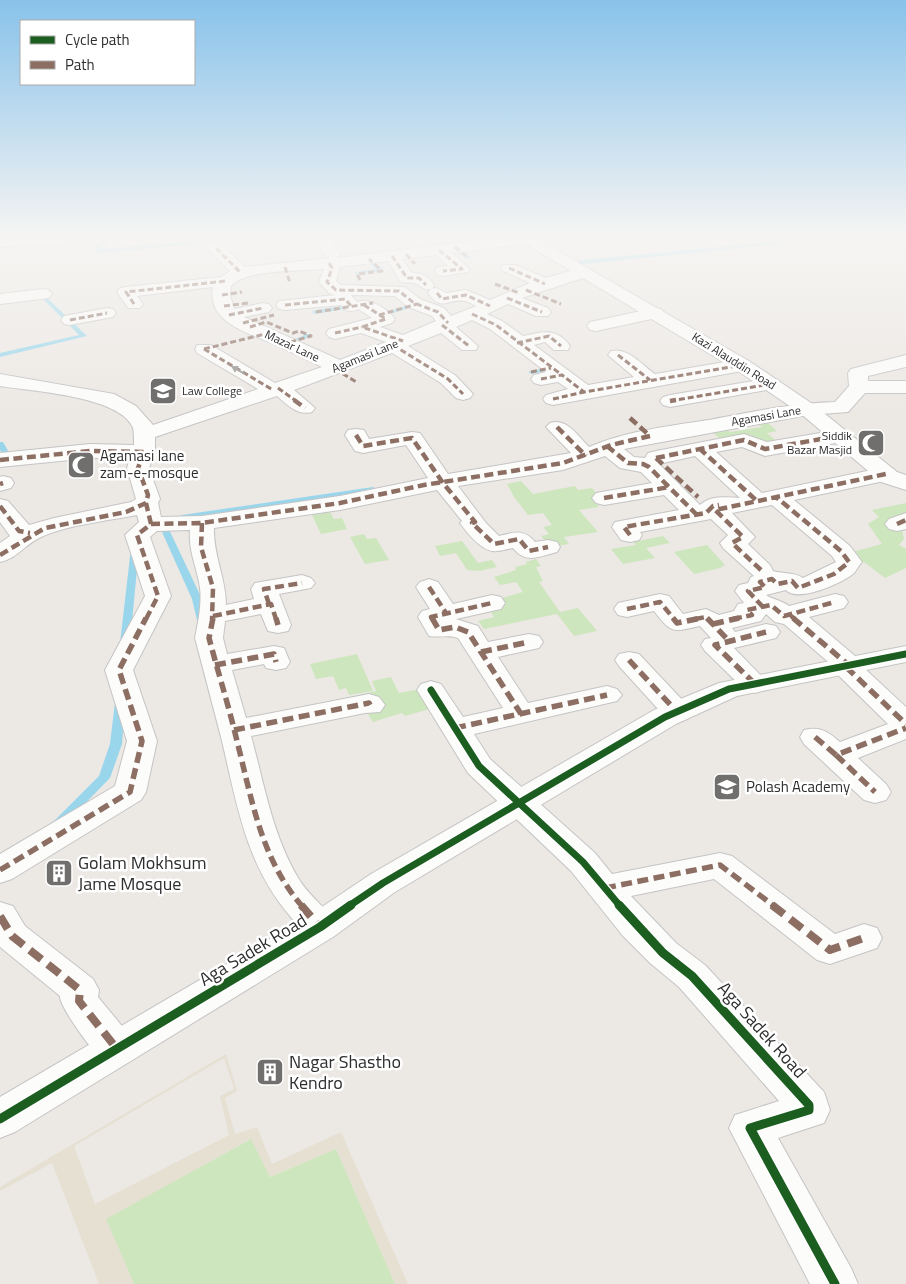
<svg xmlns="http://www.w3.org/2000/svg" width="906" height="1284" viewBox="0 0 906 1284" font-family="'Titillium Web',sans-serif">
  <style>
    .education { fill: #e6e0d3; fill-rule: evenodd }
    .green { fill: #cee6be }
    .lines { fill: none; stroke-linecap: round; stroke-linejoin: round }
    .stream { fill: #99d6ec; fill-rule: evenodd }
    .minor-casing { stroke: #c5c4c5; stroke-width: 2 }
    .tertiary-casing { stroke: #c5c4c5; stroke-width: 2 }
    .minor { fill: #fcfcfb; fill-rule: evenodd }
    .tertiary { fill: #fcfcfb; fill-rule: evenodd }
    .quiet-far3 { stroke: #8d6e63; stroke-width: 3; stroke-dasharray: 6 3; stroke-linecap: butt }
    .quiet-far2 { stroke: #8d6e63; stroke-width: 4.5; stroke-dasharray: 9 4.5; stroke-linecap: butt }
    .quiet-far1 { stroke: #8d6e63; stroke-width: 5.5; stroke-dasharray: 11 5.5; stroke-linecap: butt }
    .quiet { stroke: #8d6e63; stroke-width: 8; stroke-dasharray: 15 8; stroke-linecap: butt }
    .cycleway-far1-casing { stroke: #fff; stroke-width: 10 }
    .cycleway-casing { stroke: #fff; stroke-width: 12 }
    .cycleway-far1 { stroke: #1b5e20; stroke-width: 7 }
    .cycleway { stroke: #1b5e20; stroke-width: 9 }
    .oneway { fill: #959594 }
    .labels { text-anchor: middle; stroke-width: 5; stroke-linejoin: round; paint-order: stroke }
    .far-street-label { font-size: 12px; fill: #2e2e2e; stroke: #fff }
    .far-poi-label { font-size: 12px; fill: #2e2e2e; stroke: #fff; text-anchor: start }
    .poi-label { font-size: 15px; fill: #2e2e2e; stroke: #fff; text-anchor: start }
    .near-poi-label { font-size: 18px; fill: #2e2e2e; stroke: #fff; text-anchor: start }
    .near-street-label { font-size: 18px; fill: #2e2e2e; stroke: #fff }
  </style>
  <rect width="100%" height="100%" fill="#ece8e4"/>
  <!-- education -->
  <path class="education" d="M226 1054 237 1091 225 1098 235 1134 257 1127 272 1164 341 1132 408 1284H395L336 1149 269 1177 250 1139 107 1220 134 1284H99L52 1163 0 1191V1187ZM224 1058 234 1089 220 1096 229 1135 95 1204 74 1146Z"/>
  <!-- green -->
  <path class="green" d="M768 423 777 431 767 433 780 444 725 443 707 428 722 425 730 432 762 427 759 424Z
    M521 481 533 494 575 486 578 490 592 488 601 499 594 500 599 507 579 510 598 532 564 537 569 544 550 547 541 536 549 534 543 527 552 525 543 513 528 515 514 497 507 484Z
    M906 503V519L896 524 902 530 904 539 899 545 906 549V568L885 578 864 562 851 566 848 553 882 544 868 524 879 517 872 510Z
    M330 512 334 519 342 518 347 529 321 534 312 515Z
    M364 534 367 539 376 538 389 560 365 564 350 537Z
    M663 536 670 543 646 548 655 558 623 564 611 549 636 545 633 542Z
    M462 541 478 563 492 560 497 567 479 571 467 570 456 553 440 556 435 546Z
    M707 545 725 565 720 568 694 574 674 552Z
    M536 559 541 566 536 567 543 581 539 582 560 612 578 608 597 631 574 636 557 614 484 629 478 621 494 617 485 603 523 592 516 582 500 585 494 577 516 570 515 567 527 564 525 562Z
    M357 654 373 691 349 695 346 688 339 690 333 676 316 679 310 664Z
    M391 677 399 693 426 688 437 707 405 716 402 713 373 722 364 708 345 705 342 699 376 691 372 681Z
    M251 1139 270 1177 336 1149 395 1284H134L106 1219Z"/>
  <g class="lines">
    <!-- stream -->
    <path class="stream" d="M134 235H158L155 237 107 240V245L101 246V249L192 241 190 235H201L196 237 197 241 260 235H282L279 237 98 253 95 251V245L102 243V238Z
      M836 235H856L853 237 573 265 564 260 567 258 574 261Z
      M518 237 549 255 550 256 545 257 517 241 513 242 510 240Z
      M448 247H457L472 258 467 259 454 250H446L445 249Z
      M369 258 383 269V271L355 274V272L376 269 366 260Z
      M42 293 87 336 0 357V353L79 335 39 295Z
      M417 302 420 304 419 305 381 317 378 315Z
      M356 304 358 305V307L315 314 312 312 315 310Z
      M304 334H308L312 336 290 344 285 343 303 336Z
      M553 366 555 367V369L532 374 528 372Z
      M0 442H3L11 456H17V460H6L0 450Z
      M373 487 377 490 376 492 182 521 178 518 182 515Z
      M162 520 166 523 202 599 207 620 205 622H199L197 620 192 599 158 523Z
      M135 545 139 548 130 643 125 646 120 643 131 548Z
      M120 699 125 702 122 744 110 778 62 827H54L52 824 54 821 99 776 110 744 115 702Z"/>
    <!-- minor casing -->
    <g class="minor-casing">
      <path id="minor" d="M35 235H113L105 240 0 247V237Z
        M344 235 341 238 331 241 340 254 337 258 519 235H563L555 240 452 253 470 269 468 272 443 276 437 275 435 271 437 267 448 266 436 255 402 259 412 273C423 273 428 276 434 285L432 289C422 291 422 285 414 283 410 282 405 283 401 282L388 261 340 267 336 281 340 285 405 287 420 299 444 308 451 316 476 306C472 304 468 301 464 301 447 298 442 313 428 293L431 289 437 288 446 293 466 290 490 300 530 283 503 271 501 268 503 265H515L546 278 583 267 589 268 591 272 589 276 522 298 548 308 551 312 548 316H536L508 304 487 314 502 321 523 336C542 332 557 327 570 346L568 350H554L545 342 534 345 588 385 634 377 608 355 611 351C628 347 642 365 655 374L742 359 749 361 752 365 749 369 742 371 553 405 546 403 543 399 546 395 568 389 558 382 541 385 534 383 531 379 534 375 546 372 490 329 472 320 456 327 478 346 476 350H462L441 333 408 346 455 375 473 394 470 398 463 400 456 398 441 383 392 353 294 390 315 408 312 412C297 416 288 405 277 396L155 437V452L149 468 160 499 158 503 161 517 202 516 340 496 428 478 406 445 363 453 355 451 345 435 348 430 356 429 364 430 369 439 412 432 420 433 448 474 571 453 546 427 550 423C567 418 577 435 589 447 626 431 669 426 709 420 751 412 793 403 835 402L849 386 848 373 851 369 906 355V367L868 376V381H906V393H865L848 412 807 415 624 449 634 457 645 458 648 453 656 451 744 434 767 442 838 430 846 431 849 436 846 441 765 456 742 447 716 452 762 493 886 467 894 469 897 474 894 479 794 500 850 546 862 562C859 565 857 569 855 572 844 583 797 603 786 590L766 595C769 598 781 600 789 606L835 594 844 596 848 602 844 608 809 617 861 661 864 668 906 707V739L858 758 886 784 891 792 886 800 875 803 864 800 804 744 800 737 804 730C821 726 828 732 840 742L888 724 836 673 833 666 784 624 775 622 766 614 761 621 732 628 735 632 766 624 776 626 780 632 776 638 734 648 769 684 765 690 755 693 745 690 705 651 701 645 705 639 711 638 700 626C672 632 672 634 654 611L627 617 618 615 614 609 618 603 660 594 669 596 683 614 706 609 719 615 734 611 738 604 744 603 735 591 739 585 748 583 751 577 754 576 723 548 720 543 728 535 711 519 640 532 642 535 639 540 630 542 621 540 612 527 615 522 679 510 664 495 604 505 596 503 592 498 596 493 652 483 641 472 620 468 605 456 563 470 458 486 486 523 499 536C515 532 524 529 535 542L548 540 557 542 560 547 557 552C538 557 526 564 513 548 507 549 499 552 493 551 481 550 467 533 460 523L462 521 437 490 340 510 214 528C213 555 226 578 226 605L254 599 251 589 255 583 302 575 311 578 315 583 311 588 279 594 291 625 288 631 278 633 268 631 261 614 225 621 223 638 227 654 274 646 284 648 290 662 286 668 276 670 266 668 264 664 232 670 246 718 369 694 379 697 385 705 380 712 365 713 251 736C264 783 272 833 297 876 307 895 327 907 338 927L333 937C309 944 304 933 290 916 246 865 237 805 222 741 213 706 204 672 195 638 198 622 202 604 200 588 197 567 188 551 190 530L157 531 150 537 171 596 133 670 157 741 146 792 141 800 12 879 0 883V854L115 786 127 741 105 670 145 596 125 535 139 522 137 515C107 521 66 525 39 538 25 545 16 559 0 562V543L10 536 0 522V499L8 501 29 525 54 518 131 502 136 499 127 468 130 458H90L0 467V453L90 444 134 445V443C134 438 134 432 133 428 121 396 30 391 0 386V374L114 394 136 406 153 425 258 389 197 353 195 349 197 345H211L275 383 322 367C307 360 292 352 276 345 252 334 206 324 213 287L137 296 143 304 140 308H128L117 292 120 288 126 287 221 277 230 271 210 251 208 248 210 245H222L245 267 330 258 326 257 313 239 318 235ZM324 269 319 282 330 294 335 295 279 301 276 305 279 309 285 310 341 305C346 311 351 313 358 309L372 318 329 329 326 333 329 337 335 339 361 333 386 342 340 360 244 317 269 312 272 308 269 304 263 303 234 309 230 295 231 286C246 269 301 271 324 269ZM351 295 395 296 408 307 432 316 436 321 403 335 380 327 392 323 395 319C388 309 369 297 357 302ZM695 456 740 498C727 497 710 495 700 505L659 464ZM772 505 832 556 836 562 803 578C795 572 783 574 773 571L770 565 748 544 755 537 732 513Z
        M43 289 49 290 52 294 49 298 0 304V294Z
        M107 308 113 309 116 313 113 317 70 325 64 324 61 320 64 316Z
        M655 308 661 309 664 313 661 317 596 331 590 330 587 326 590 322Z
        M771 378 778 380 781 384 778 388 670 407 663 405 660 401 663 397 670 395Z
        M3 476 11 478 14 483 11 488 0 491V477Z
        M906 513V529L897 531 889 529 885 524 889 519Z
        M429 579 438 582 453 604 492 595 501 597 505 603 501 609 456 619 478 626 488 642 529 634 539 636 543 642 539 648 498 657 528 703 607 686 617 689 622 695 617 701 474 734 490 759 595 853 612 874 720 853 732 856 835 934 864 924 877 928 882 938 877 948 830 964 817 960 714 879 631 896 676 943 705 965 824 1092 830 1110 824 1123 778 1138 851 1268 858 1284H810L729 1128 735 1115 779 1101 679 987 650 963 623 936 571 871 468 773 417 690 421 684 431 681 441 684 463 717 503 708 458 638C449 634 439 638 429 636L418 617 422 611 430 609 416 587 420 582Z
        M629 652 639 654 687 705 692 712 687 719 677 721 667 719 619 666 615 660 619 654Z
        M0 902 13 906 25 926 93 979 99 990 98 997 131 1037 137 1049 131 1061C121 1064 114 1067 104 1061 95 1056 59 1006 60 996L0 947Z"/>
    </g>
    <!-- tertiary casing -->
    <g class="tertiary-casing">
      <path id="tertiary" d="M511 235H530L749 361 814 405 897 472 906 475V490L881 482 800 413 735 369Z
        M906 646V662L737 696 676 724 395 892 333 937 15 1132 0 1138V1097L307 917 371 874 654 710 719 683Z"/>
    </g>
    <!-- minor -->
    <use href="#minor" class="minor"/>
    <!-- tertiary -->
    <use href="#tertiary" class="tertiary"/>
    <!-- quiet-far3 -->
    <path class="quiet-far3" d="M455 247 469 258
      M216 248 241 273
      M439 250 462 269 443 271
      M406 254 415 264
      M392 256 407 278H419L426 285
      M329 263 332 268 327 282 336 290 399 291 414 303 438 312 448 323
      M285 267 290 283
      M509 268 545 284
      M360 280 357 274 382 271 369 259
      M495 284 519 293
      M526 290 561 304
      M437 293 442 299 466 295 490 306
      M222 295 242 292
      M507 298 542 312
      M134 304 126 292 226 281
      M285 305 345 299 352 307
      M364 305 386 319 362 327 403 341
      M224 306 248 303
      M316 312 373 303
      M472 314 496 325 562 375
      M229 315 263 308
      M379 315 417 304
      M70 320 107 313
      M243 323 274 315
      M442 325 469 346
      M250 327 266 322 293 333 299 331 311 336 287 343
      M335 333 362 327
      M517 343 549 336 561 346
      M393 345 448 379 463 394
      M204 349 273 390
      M204 349 265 334
      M618 355 650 380
      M335 369 358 383
      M531 372 551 368
      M541 379 562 375 584 392 742 365
      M278 388 296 401
      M553 399 584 392
      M670 401 771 384"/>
    <!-- quiet-far2 -->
    <path class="quiet-far2" d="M294 400 305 408
      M670 401 676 400
      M630 418 650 436
      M557 427 586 456
      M356 435 363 446 412 438 443 483 475 522 472 523 494 544 519 539 529 551 548 547
      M607 446 628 463 643 464 649 467 697 515
      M699 448 757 501
      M656 458 744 440 765 449 838 436
      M656 458 698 497
      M0 460 90 451 144 452
      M0 484 3 483
      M604 498 670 487
      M0 506 19 531 30 533
      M202 523 201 547 213 588 212 619
      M151 524 202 523 340 503 424 485 563 463 611 445 650 436
      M897 524 906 520
      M630 535 624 527 706 513 713 506 719 505
      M0 555 45 528 126 512 146 503 148 495 138 468 144 452
      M761 570 732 543 743 537 715 510 886 474
      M429 587 446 613
      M269 604 264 589 302 583
      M763 607 748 591 765 587 760 582 772 579 777 584 792 581 798 588 834 574 849 562 841 551 776 497
      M627 609 660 602 674 619
      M213 616 271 604 276 619
      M791 616 795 619
      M146 619 158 596 137 535 151 524 146 503
      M432 619 431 617 492 603
      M695 619 706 617 708 619
      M733 619 752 615 747 610 771 605 784 616 835 602"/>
    <!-- quiet-far1 -->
    <path class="quiet-far1" d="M213 618 209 638C218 672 229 707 237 741 252 800 261 859 302 906
      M276 618 278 625
      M432 618 439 630 455 627 468 632 521 714
      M673 618 677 623 701 618
      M707 618 729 641
      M793 618 851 667
      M713 624 739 618
      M481 652 529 642
      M629 660 677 712
      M215 665 274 654 276 662
      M846 667 906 724
      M755 684 715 645 766 632
      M455 728 607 695
      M234 730 369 703 370 705
      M815 737 836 755 906 728
      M836 755 875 792
      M0 870 130 792 142 741 119 670 146 618
      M605 888 720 865 774 906"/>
    <!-- quiet -->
    <path class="quiet" d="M301 905 320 927
      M772 905 830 950 864 938
      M0 916 12 936 80 990 79 1001 117 1049"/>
    <!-- cycleway-far1 casing -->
    <g class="cycleway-far1-casing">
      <path id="cycleway-far1" d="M431 690 479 766 583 862 620 906
        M349 906 383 883 665 717 729 689 906 654"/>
    </g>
    <!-- cycleway casing -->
    <g class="cycleway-casing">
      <path id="cycleway" d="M619 905 663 953 692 976 809 1105V1110L750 1128 835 1284
        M0 1119 320 927 351 905"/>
    </g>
    <!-- cycleway-far1 -->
    <use href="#cycleway-far1" class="cycleway-far1"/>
    <!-- cycleway -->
    <use href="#cycleway" class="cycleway"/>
  </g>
  <!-- one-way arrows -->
  <defs><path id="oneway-solid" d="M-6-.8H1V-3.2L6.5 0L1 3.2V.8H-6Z" transform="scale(1.25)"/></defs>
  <use class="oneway" href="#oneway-solid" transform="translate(238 370) rotate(-150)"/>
  <!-- sky -->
  <linearGradient id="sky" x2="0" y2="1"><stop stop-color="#88c2ea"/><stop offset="0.57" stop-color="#f6f5f3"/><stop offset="1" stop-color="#f6f5f3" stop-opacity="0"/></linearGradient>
  <rect width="906" height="415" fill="url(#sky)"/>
  <!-- icons -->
  <defs>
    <g id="university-square" transform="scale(1.4375)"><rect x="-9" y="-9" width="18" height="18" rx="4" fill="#706f6e" stroke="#fff"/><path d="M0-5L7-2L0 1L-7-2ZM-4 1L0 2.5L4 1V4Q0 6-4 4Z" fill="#fff"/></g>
    <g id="mosque-square" transform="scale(1.4375)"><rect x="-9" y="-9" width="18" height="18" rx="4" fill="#706f6e" stroke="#fff"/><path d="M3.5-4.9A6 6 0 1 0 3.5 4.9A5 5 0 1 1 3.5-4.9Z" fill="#fff"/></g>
    <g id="school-square" transform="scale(1.4375)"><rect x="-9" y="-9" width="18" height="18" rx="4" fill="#706f6e" stroke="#fff"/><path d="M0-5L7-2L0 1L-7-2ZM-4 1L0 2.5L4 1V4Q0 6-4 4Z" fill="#fff"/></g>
    <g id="building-square" transform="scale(1.4375)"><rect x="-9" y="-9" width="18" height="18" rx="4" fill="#706f6e" stroke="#fff"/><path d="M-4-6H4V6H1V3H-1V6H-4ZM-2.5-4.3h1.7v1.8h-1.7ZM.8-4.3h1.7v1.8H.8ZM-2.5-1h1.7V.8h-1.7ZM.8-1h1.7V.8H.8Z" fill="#fff"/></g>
  </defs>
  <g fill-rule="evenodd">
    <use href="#university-square" x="163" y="391"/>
    <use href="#mosque-square" x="871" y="443"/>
    <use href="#mosque-square" x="81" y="465"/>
    <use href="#school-square" x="727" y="787"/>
    <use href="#building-square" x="59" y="873"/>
    <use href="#building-square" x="270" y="1072"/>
  </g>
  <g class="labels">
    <!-- far-street labels -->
    <g class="far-street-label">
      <text transform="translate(292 346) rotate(25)" y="4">Mazar Lane</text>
      <text transform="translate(365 356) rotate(-22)" y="4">Agamasi Lane</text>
      <text transform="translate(734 361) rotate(32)" y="4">Kazi Alauddin Road</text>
      <text transform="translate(766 416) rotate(-10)" y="4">Agamasi Lane</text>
    </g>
    <!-- far-poi labels -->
    <g class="far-poi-label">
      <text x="182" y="395">Law College</text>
      <text x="852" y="440" text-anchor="end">Siddik<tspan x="852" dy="14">Bazar Masjid</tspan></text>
    </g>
    <!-- poi labels -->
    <g class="poi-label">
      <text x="100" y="461">Agamasi lane<tspan x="100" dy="17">zam-e-mosque</tspan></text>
      <text x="746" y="792">Polash Academy</text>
    </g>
    <!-- near-poi labels -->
    <g class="near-poi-label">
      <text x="78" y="869">Golam Mokhsum<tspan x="78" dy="21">Jame Mosque</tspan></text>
      <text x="289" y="1068">Nagar Shastho<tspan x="289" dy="21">Kendro</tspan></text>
    </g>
    <!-- near-street labels -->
    <g class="near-street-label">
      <text transform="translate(253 950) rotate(-31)" y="6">Aga Sadek Road</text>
      <text transform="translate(762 1030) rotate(48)" y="6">Aga Sadek Road</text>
    </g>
  </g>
  <!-- legend -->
  <rect x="20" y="20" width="175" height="65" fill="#ffffff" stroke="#ababab"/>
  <rect x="30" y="36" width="25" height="8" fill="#1b5e20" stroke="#ababab"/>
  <text x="65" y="45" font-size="15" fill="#2e2e2e">Cycle path</text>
  <rect x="30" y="61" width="25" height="8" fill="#8d6e63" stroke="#ababab"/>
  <text x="65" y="70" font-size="15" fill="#2e2e2e">Path</text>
</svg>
